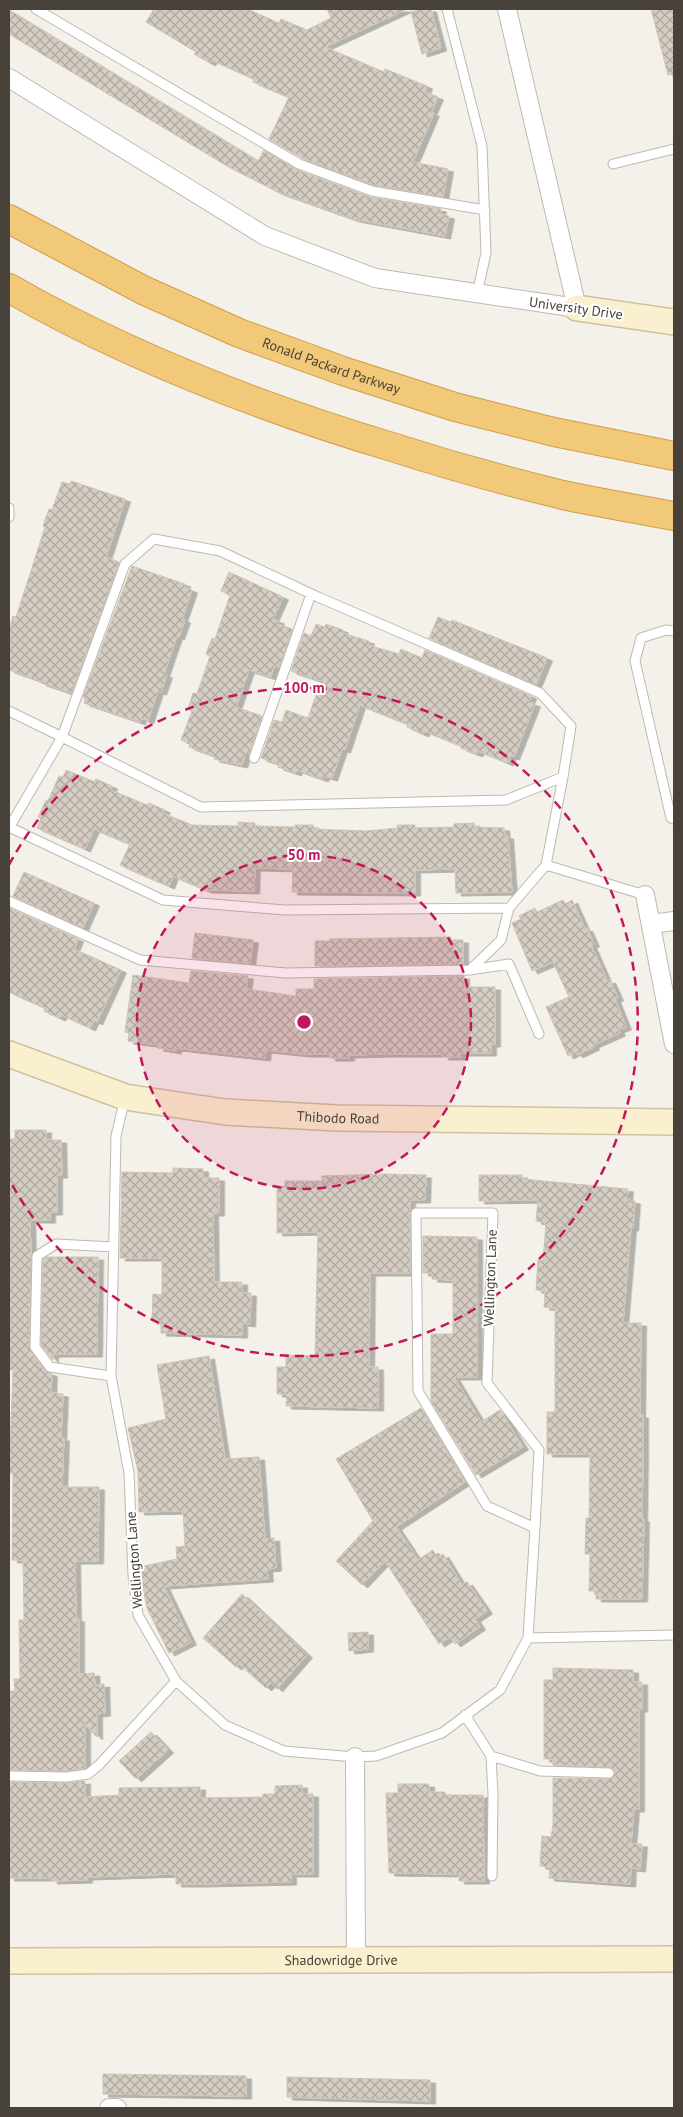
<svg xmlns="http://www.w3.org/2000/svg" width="683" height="2117" viewBox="0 0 683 2117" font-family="'PT Sans',sans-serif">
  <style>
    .building { fill: url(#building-cross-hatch); stroke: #cfc5b5; filter: url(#shadow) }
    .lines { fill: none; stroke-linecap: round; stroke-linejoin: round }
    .lane-casing { stroke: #bfb9af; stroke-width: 11 }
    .street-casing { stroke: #bfb9af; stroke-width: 20 }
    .secondary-casing { stroke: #d0c29f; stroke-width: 28 }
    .highway-casing { stroke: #d19d49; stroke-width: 30 }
    .lane { stroke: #fff; stroke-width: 9 }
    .street { stroke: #fff; stroke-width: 18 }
    .secondary { stroke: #faefcf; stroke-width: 25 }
    .highway { stroke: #f2c879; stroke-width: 28 }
    .ring { fill: none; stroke: #c2185b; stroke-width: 2.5; stroke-dasharray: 9 6 }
    .labels { text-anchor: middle; stroke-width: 4; stroke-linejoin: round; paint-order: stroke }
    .street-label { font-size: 14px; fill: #48423a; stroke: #fff }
    .centre { fill: #c2185b; stroke: #fff; stroke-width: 2.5 }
    .ring-label { font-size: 15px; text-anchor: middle; font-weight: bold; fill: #c2185b; stroke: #fff; stroke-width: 4; stroke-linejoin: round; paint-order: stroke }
  </style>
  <defs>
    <pattern id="building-cross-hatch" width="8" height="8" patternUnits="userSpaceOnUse" patternTransform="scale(1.25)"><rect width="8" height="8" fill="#d5cdc2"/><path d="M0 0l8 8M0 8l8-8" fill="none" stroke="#afa89f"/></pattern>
    <filter id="shadow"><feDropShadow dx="5.5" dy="3" stdDeviation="0" flood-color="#0004"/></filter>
  </defs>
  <rect width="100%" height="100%" fill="#f4f1eb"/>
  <!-- building -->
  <path class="building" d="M154 9H247L279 23 281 19 307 30 331 18 327 9H407L325 47 384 72 385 69 427 86 425 92 438 97 431 113H434L413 162 448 169 443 197 374 185 302 158 269 139 289 97 253 82 254 79 212 60 210 63 194 54 196 52 146 22Z
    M423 9H431L441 48 422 54 411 12Z
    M651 9H674V74L668 75Z
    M9 10 258 161 264 150 297 170 370 197 441 209 440 214 449 216 445 236 354 219 278 192 227 166 9 34Z
    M71 481 125 499 106 557 119 562 71 693 41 683V681L9 670V629L13 616 16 617 28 580 45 527 43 526 49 509 52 510 62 482 70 484Z
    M132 566 185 584 184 587 192 590 182 619 185 620 179 637 177 636 164 674 167 675 161 692 158 691 148 721 141 718 140 722 84 703 85 698 83 697Z
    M229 572 283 597 273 619 279 621 278 624 292 629 279 667 275 665 271 677 249 670 236 707 262 716 249 754 246 753 242 765 214 759 215 756 189 747 190 743 181 740 192 711 188 709 193 693 197 694 210 656 206 654 212 638 215 639 230 595 221 591Z
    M438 617 451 622 452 620 547 658 536 685 429 638Z
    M316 624 325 627 326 624 343 630 342 633 369 641 368 645 399 654 401 649 422 658 425 650 531 696 529 702 535 704 514 757 511 756 508 763 479 751 477 754 461 748 462 746 425 731 423 734 407 727 408 724 360 705 345 750 342 749 332 778 324 776 323 779 297 770 296 773 278 767 279 764 261 758 274 720 282 722 286 710 308 718 321 681 291 671 304 633 311 636Z
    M66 770 95 782 96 779 112 786 111 790 147 805 149 803 165 810 163 813 192 825 238 826V822L255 823V826L295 827V825H313L314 829 366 831 398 828 397 825H415V828L454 827V824L474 823V827L504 828 505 836H508L512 892 456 893 455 869 415 870V893L292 892 293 869 255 868 254 891 206 890 173 876 169 886 120 865 130 844 94 829 85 849 37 828 41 818 38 817 46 800 48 801 59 776 63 777Z
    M24 872 94 903 83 928 13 896Z
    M563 900 565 904 572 900 585 929 587 928 594 944 591 945 607 981 610 980 618 998 615 999 626 1027 618 1030 620 1033 593 1045 594 1047 577 1055 576 1052 568 1056 546 1007 569 997 553 962 532 971 512 923 521 919 519 916 535 908 537 912Z
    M9 908 78 939 74 949 121 970 97 1022 94 1020 90 1028 62 1015 60 1018 44 1011 45 1008 9 992Z
    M195 933 253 940 250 963 192 958Z
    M451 937V940H463V964L315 966V941H330V939Z
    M191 971 248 976 246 989 296 996V989H314V979L464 976V987H495V1044H491V1053H460V1057H443V1054H388L349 1055V1058H330V1054H304L266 1050 265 1058 176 1048V1051L158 1048 159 1045 128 1041 129 1033 125 1032 133 975 189 983Z
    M15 1130H46V1140H61L62 1175H57V1212H50V1220H30L31 1254 29 1347 45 1371 52 1374 51 1393 63 1394 61 1438H64L62 1487H99L98 1561H75L76 1619H79V1674L94 1673 95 1685 104 1684 105 1713 97 1714V1737L85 1724V1768L67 1771 9 1770V1691H15L14 1679H20L19 1620H24L23 1560H12L13 1473H9L13 1370H9V1139H15Z
    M173 1168 203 1169V1178H219V1213H213L214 1282H242V1293H251L250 1324 242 1323V1335L161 1333V1321H152L153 1294 162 1295V1258H120L122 1172 173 1173Z
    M382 1174 426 1175 425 1200H410V1273H370L369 1367H378V1408L286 1406 287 1394H277V1367H286V1355L315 1356 318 1232 277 1233V1187L285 1186V1181H322V1176Z
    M479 1175H522V1179L628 1189 627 1200 635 1201 633 1228H631L623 1323H641L640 1415H643V1459L642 1519H644L642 1599H596V1591H589L590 1554H585L586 1518H589L590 1454H547V1412H555V1308L544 1307 545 1291 536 1290 538 1260 543 1261 546 1223 536 1221 538 1200 479 1201Z
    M423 1236 477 1237V1377H454L481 1422 500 1410 523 1447 476 1475 431 1401V1334H453V1280L432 1279V1273H423Z
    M47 1257H98L97 1354H53V1360L41 1345 43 1259Z
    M209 1356 225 1459 259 1457 265 1539 274 1538 276 1568 267 1569 268 1579 164 1586 191 1642 169 1653 147 1608 139 1567 177 1559 176 1547 185 1546 183 1511 139 1512 138 1471 128 1428 166 1419 157 1365Z
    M421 1408 465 1482 396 1527 418 1560 433 1550 437 1558 443 1554 462 1585 467 1582 487 1611 475 1619 480 1627 455 1644 450 1637 439 1644 385 1561 362 1585 336 1561 373 1521 336 1459Z
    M242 1594 307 1655 277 1689 271 1683 266 1688 239 1664 236 1667 203 1638Z
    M368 1632V1649L349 1651 348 1633Z
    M553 1668 633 1670V1682H642V1709H639V1809H634L631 1844H642L640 1869 631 1868 630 1884 549 1878 550 1867 540 1866 542 1836 551 1837 553 1825V1778L609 1779 612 1778 615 1774 614 1770 610 1767 553 1765V1759H544V1680H553Z
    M151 1732 168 1750 136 1779 119 1761Z
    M85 1781V1797L119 1795V1788L200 1787V1798L263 1797V1794H275V1786L302 1785V1794H313V1874H291V1882L200 1884H176V1874L87 1877V1880L52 1881V1878H9V1782L67 1783Z
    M398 1784H429V1792H445V1795H483L484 1881H459V1874L389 1873 386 1793H398Z
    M103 2074 246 2076V2096L103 2094Z
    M287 2077 430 2080V2101L287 2097Z"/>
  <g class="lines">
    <!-- lane casing -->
    <g class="lane-casing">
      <path id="lane" d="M36 9 299 164 372 191 485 210
        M447 9 482 146 486 253 477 294
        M613 164 674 149
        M9 508V517
        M154 539 220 551 318 597 540 693 571 726 563 777 506 800 201 807 62 737 125 564Z
        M674 631 666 630 641 638 635 661 671 818 674 819
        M9 711 62 737 9 828
        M254 758 311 594
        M9 827 163 900 285 910 509 908 546 865 563 777
        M546 865 645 895
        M9 901 140 960 286 973 470 970 501 940 509 908
        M470 970 509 964 539 1034
        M125 1098 116 1136 111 1376 129 1473 133 1575 138 1615 176 1681 225 1725 284 1751 355 1757 376 1756 442 1733 500 1690 528 1638 535 1528
        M416 1213H493L487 1383 539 1450 535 1528 487 1506 418 1391Z
        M111 1376 50 1367 35 1347 37 1256 56 1244 114 1247
        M528 1638 674 1635
        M465 1715 491 1756 493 1794 492 1876
        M491 1756 540 1771 609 1773
        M10 1776 67 1777 88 1774 99 1765 176 1681"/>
    </g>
    <!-- street casing -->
    <g class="street-casing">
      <path id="street" d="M9 78 265 236 375 278 577 308 507 9
        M645 895 674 1044
        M651 924 674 921
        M355 1757 356 1961
        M109 2108H117"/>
    </g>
    <!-- secondary casing -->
    <g class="secondary-casing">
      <g id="secondary">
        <path d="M577 308 674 322"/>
        <path id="s1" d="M9 1054 125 1097 225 1112 337 1118 674 1122"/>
        <path id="s2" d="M9 1961 674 1959"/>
      </g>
    </g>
    <!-- highway casing -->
    <g class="highway-casing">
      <g id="highway">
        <path id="s3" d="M9 219 143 290 239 333 343 371 455 407 554 432 674 456"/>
        <path d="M9 288C129 357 259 407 392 447 448 465 505 481 563 495 600 503 637 509 674 516"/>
      </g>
    </g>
    <!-- lane -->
    <use href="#lane" class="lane"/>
    <!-- street -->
    <use href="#street" class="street"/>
    <!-- secondary -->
    <use href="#secondary" class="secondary"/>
    <!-- highway -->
    <use href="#highway" class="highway"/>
  </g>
  <!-- distance rings -->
  <circle cx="304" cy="1022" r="167" fill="#c2185b" fill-opacity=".12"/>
  <g class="ring">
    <circle cx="304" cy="1022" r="167"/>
    <path d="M9 865A334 334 0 1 1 9 1179"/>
  </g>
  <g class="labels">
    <!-- street labels -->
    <g class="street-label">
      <text transform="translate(576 308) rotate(8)" y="5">University Drive</text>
      <text dy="5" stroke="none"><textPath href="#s3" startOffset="355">Ronald Packard Parkway</textPath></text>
      <text dy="5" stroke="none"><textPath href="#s1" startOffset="338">Thibodo Road</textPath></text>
      <text transform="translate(490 1278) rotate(-88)" y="5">Wellington Lane</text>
      <text transform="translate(134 1560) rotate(-94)" y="5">Wellington Lane</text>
      <text dy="5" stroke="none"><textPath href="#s2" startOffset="332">Shadowridge Drive</textPath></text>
    </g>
  </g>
  <circle cx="304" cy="1022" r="8" class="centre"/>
  <g class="ring-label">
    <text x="304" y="693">100 m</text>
    <text x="304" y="860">50 m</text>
  </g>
  <!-- border -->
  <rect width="683" height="2117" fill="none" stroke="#48423a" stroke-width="20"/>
</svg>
